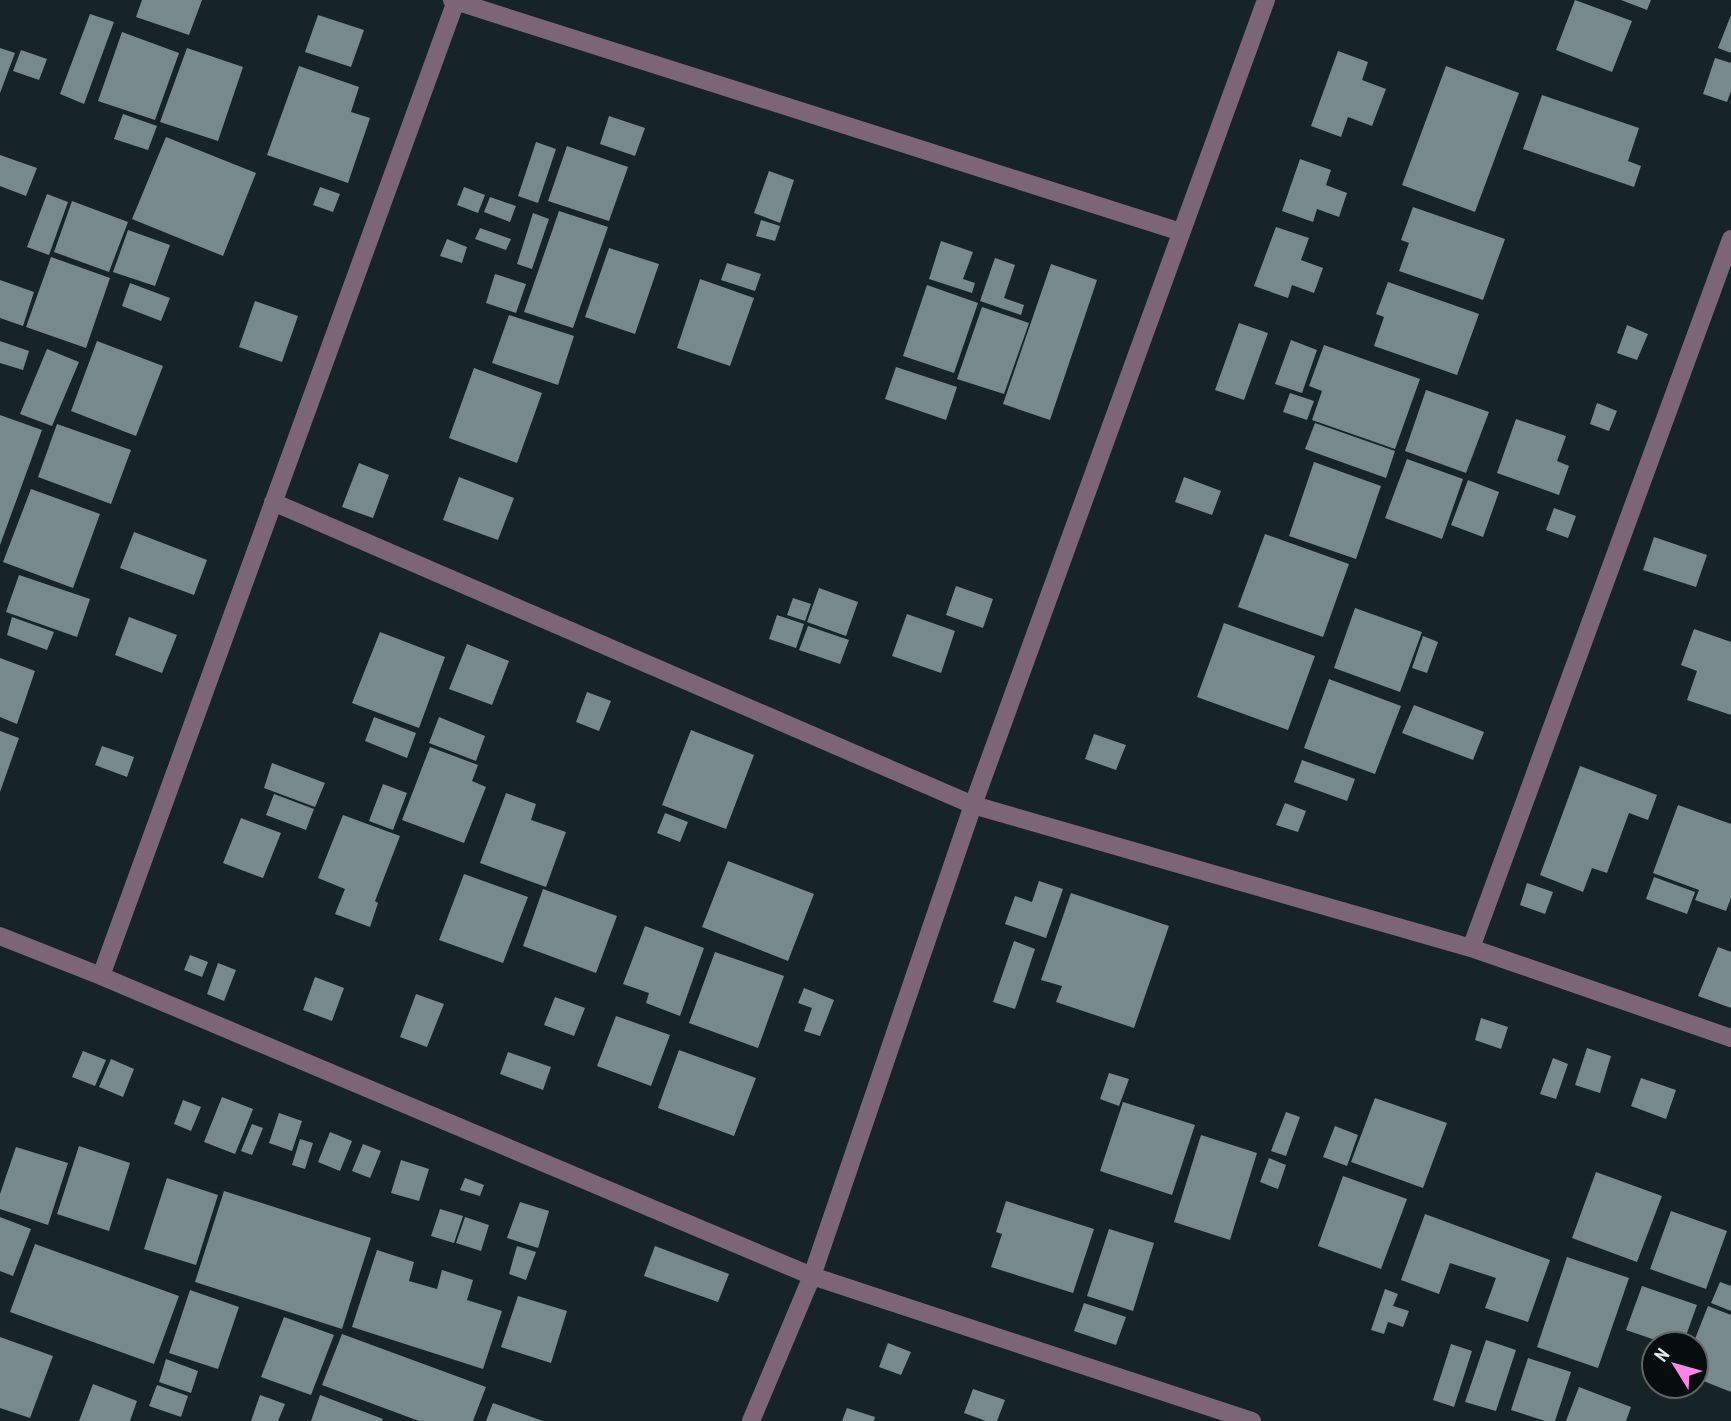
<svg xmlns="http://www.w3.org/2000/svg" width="1731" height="1421" viewBox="0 0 1731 1421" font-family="'PT Sans Narrow',sans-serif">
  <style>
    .building { fill: #78898c }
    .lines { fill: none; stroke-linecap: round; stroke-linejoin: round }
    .minor { stroke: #7c6576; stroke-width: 18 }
  </style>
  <rect width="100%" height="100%" fill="#162427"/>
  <!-- building -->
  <path class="building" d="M142 0H202L189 35 136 17Z
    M1575 0 1632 21 1612 72 1556 50Z
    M1621 0H1651L1647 10Z
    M90 14 114 22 84 104 60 94Z
    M318 15 364 30 351 67 305 52Z
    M1731 15V53L1718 48Z
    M122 32 179 53 155 120 98 101Z
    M0 48 15 53 0 93Z
    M187 48 243 67 218 141 160 122Z
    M21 50 47 59 39 80 13 71Z
    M1338 51 1368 62 1362 80 1386 89 1372 126 1348 117 1341 137 1311 126Z
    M1715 58 1731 63V91L1727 102 1703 94Z
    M299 66 359 87 351 112 370 118 348 183 267 155Z
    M1446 66 1519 93 1475 212 1402 185Z
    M1542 95 1639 128 1628 161 1641 166 1634 187 1523 149Z
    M123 114 157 126 148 150 114 139Z
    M609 116 645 128 635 156 600 144Z
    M166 137 256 173 223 256 132 219Z
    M536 142 556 149 538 203 518 196Z
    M567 146 628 167 609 221 548 201Z
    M0 155 37 168 26 196 0 186Z
    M1300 159 1331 170 1326 185 1347 193 1339 217 1317 209 1313 222 1282 211Z
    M769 171 794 180 780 223 754 213Z
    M320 187 340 194 333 212 313 205Z
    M464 187 485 195 478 213 457 205Z
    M47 194 68 202 49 255 27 247Z
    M490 197 516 206 510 222 484 212Z
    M72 201 128 222 109 272 54 252Z
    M1413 207 1505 239 1483 300 1399 271 1409 243 1401 240Z
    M559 211 608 227 573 328 524 312Z
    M533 213 549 219 532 269 517 264Z
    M761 220 780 226 775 241 756 236Z
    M1276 227 1309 238 1301 260 1323 268 1314 293 1292 285 1288 298 1254 286Z
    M480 228 511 239 506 250 475 239Z
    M128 230 170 245 155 286 113 272Z
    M447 239 467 247 462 263 440 256Z
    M941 241 973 252 963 279 975 283 972 293 929 279Z
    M609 248 659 264 635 334 585 317Z
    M51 257 110 278 86 348 26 327Z
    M995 258 1015 265 1004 298 1024 305 1021 315 980 301Z
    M727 263 761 274 755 291 721 280Z
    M1051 264 1097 280 1050 420 1003 404Z
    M495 274 526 284 516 313 486 303Z
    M700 279 754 298 730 366 677 348Z
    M0 280 34 292 23 326 0 318Z
    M1388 282 1479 314 1457 375 1374 346 1384 317 1376 314Z
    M130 283 170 298 161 321 122 306Z
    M927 285 978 303 954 373 903 356Z
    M255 301 298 316 282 362 239 347Z
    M982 307 1029 323 1004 394 957 379Z
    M509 315 574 336 558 385 492 363Z
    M1239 323 1268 333 1244 400 1215 390Z
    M1627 325 1648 334 1637 360 1617 353Z
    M1291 340 1317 350 1302 393 1275 384Z
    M0 341 29 351 23 370 0 363Z
    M97 341 163 366 136 436 71 411Z
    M1324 345 1420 379 1395 449 1312 420 1322 391 1309 386Z
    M47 349 79 362 52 426 20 414Z
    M896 367 957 387 946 420 885 399Z
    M474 368 542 393 517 463 449 438Z
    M1426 390 1489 412 1466 473 1405 451Z
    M1290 393 1314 401 1307 420 1283 412Z
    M1597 403 1617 411 1609 431 1590 424Z
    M0 415 42 430 0 545Z
    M1516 419 1566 436 1557 461 1569 466 1559 495 1497 473Z
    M1315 423 1395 451 1386 478 1305 449Z
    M57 424 131 450 111 504 38 477Z
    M1407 459 1463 479 1442 539 1385 518Z
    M1314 462 1381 486 1356 559 1289 536Z
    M359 463 389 475 373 518 342 507Z
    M459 477 514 498 498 540 443 520Z
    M1184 477 1221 491 1212 515 1175 502Z
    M1468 480 1499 492 1483 537 1451 525Z
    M31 489 100 514 73 588 3 562Z
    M1554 508 1576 516 1568 538 1546 530Z
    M134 532 207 560 194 595 120 568Z
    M1265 534 1349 564 1323 637 1238 607Z
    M1654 537 1707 555 1696 587 1643 570Z
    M19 575 90 599 77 637 6 612Z
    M956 586 993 599 983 628 946 615Z
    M819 588 858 602 846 636 807 622Z
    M793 598 811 604 805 621 787 615Z
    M1355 608 1422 632 1400 692 1334 668Z
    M907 614 955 631 941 673 892 656Z
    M777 615 804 624 796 648 769 639Z
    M12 617 54 632 47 650 7 635Z
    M129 617 177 635 162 673 115 655Z
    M1224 623 1315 656 1288 730 1197 697Z
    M808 626 849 640 840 664 799 650Z
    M1694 629 1731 642V715L1687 700 1697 671 1681 665Z
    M380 632 445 657 419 728 352 703Z
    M1423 636 1438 642 1427 673 1412 668Z
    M467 644 509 661 492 705 449 689Z
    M0 658 35 671 17 724 0 717Z
    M1329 679 1401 706 1375 774 1304 748Z
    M587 692 611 701 599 731 576 722Z
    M1414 705 1484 732 1473 760 1402 733Z
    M374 717 416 733 407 758 365 741Z
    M439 717 485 736 476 761 429 743Z
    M691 730 754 755 726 829 662 805Z
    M0 731 19 738 0 792Z
    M1094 734 1126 745 1116 770 1085 759Z
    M102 746 134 757 127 777 95 765Z
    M430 747 478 765 472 781 486 787 464 843 402 820Z
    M1302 760 1355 779 1347 801 1294 782Z
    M272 763 325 783 315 807 264 788Z
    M1580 766 1657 795 1648 820 1629 813 1607 873 1592 868 1583 892 1540 875Z
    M383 784 407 793 393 830 369 821Z
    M506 793 536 804 531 820 566 832 546 887 480 863Z
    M274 794 314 809 306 830 266 815Z
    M1285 803 1306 811 1298 832 1276 825Z
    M1678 805 1731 824V898L1726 911 1695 900 1699 890 1653 873Z
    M665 813 688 822 680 842 657 833Z
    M343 815 400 836 375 901 378 903 370 927 335 914 345 889 318 878Z
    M241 818 281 833 263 878 223 863Z
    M728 861 814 894 788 961 702 927Z
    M464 874 528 897 503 963 439 940Z
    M1654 877 1695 892 1687 914 1646 899Z
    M1039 881 1063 889 1046 938 1005 924 1015 896 1032 902Z
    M1527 883 1553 892 1545 914 1520 905Z
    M543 889 617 916 596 973 523 946Z
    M1071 893 1169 926 1134 1028 1056 1002 1062 986 1041 980Z
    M645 926 704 948 680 1016 646 1003 649 993 623 984Z
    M1014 941 1035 949 1015 1009 993 1002Z
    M1718 947 1731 952V1008L1698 996Z
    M715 952 784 976 758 1048 689 1023Z
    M190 955 208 962 202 977 184 970Z
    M218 963 236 970 224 1001 207 994Z
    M315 977 344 988 332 1021 303 1010Z
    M804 988 834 1000 820 1036 804 1031 812 1008 798 1003Z
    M416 994 444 1004 427 1047 400 1037Z
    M555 997 585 1008 574 1036 544 1025Z
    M616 1016 670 1035 651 1086 597 1066Z
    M1481 1018 1508 1027 1501 1049 1475 1040Z
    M1587 1048 1611 1056 1600 1093 1575 1085Z
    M679 1050 756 1078 734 1136 658 1108Z
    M83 1051 106 1060 95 1086 72 1077Z
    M508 1052 551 1067 543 1090 500 1074Z
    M1553 1058 1568 1064 1556 1099 1540 1094Z
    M111 1059 134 1069 123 1097 99 1087Z
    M1109 1073 1129 1079 1119 1106 1100 1099Z
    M1641 1078 1676 1090 1666 1119 1631 1106Z
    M222 1097 253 1109 235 1154 204 1142Z
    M1375 1098 1447 1123 1423 1188 1351 1162Z
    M183 1100 201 1107 191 1131 174 1124Z
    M1123 1102 1195 1125 1172 1195 1100 1171Z
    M1286 1112 1300 1117 1286 1156 1271 1151Z
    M279 1113 302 1121 292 1151 269 1143Z
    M252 1124 263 1128 252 1155 241 1151Z
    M1335 1126 1358 1135 1347 1166 1323 1157Z
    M330 1132 352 1141 340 1171 318 1162Z
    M1201 1135 1257 1153 1230 1240 1174 1222Z
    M300 1139 313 1143 305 1169 292 1165Z
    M363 1144 381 1151 370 1178 352 1171Z
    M79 1146 130 1163 109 1231 57 1214Z
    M16 1147 68 1163 48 1225 0 1209V1194Z
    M1269 1158 1286 1165 1278 1189 1260 1182Z
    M401 1160 429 1169 419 1201 391 1193Z
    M1596 1172 1662 1196 1637 1262 1572 1238Z
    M1343 1176 1407 1199 1381 1269 1318 1246Z
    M167 1178 218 1195 196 1265 144 1249Z
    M465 1178 484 1185 480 1196 460 1190Z
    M224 1191 371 1238 342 1329 195 1282Z
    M1006 1201 1094 1229 1073 1293 991 1267 1002 1234 996 1232Z
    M520 1202 549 1211 538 1248 507 1238Z
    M440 1209 463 1216 454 1243 431 1236Z
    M1671 1211 1727 1231 1706 1289 1650 1269Z
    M1425 1214 1550 1260 1528 1322 1485 1308 1496 1278 1450 1263 1439 1294 1401 1280Z
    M0 1217 31 1229 13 1276 0 1271Z
    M465 1217 489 1225 481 1251 456 1243Z
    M1109 1229 1154 1243 1133 1311 1087 1296Z
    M35 1244 179 1296 154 1364 10 1312Z
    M517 1246 536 1252 526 1280 509 1274Z
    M655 1246 729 1274 718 1302 644 1276Z
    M377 1250 414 1262 409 1281 437 1289 442 1270 473 1280 467 1300 502 1311 483 1369 352 1327Z
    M1567 1257 1629 1278 1598 1368 1537 1347Z
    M1720 1282 1731 1286V1311L1711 1303Z
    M1642 1286 1697 1305 1683 1344H1667L1626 1330Z
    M1385 1289 1398 1294 1393 1306 1409 1311 1403 1327 1388 1322 1384 1334 1371 1330Z
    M190 1290 239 1307 218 1369 169 1353Z
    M518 1296 567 1311 551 1363 501 1347Z
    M1084 1303 1126 1317 1116 1345 1074 1331Z
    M1708 1306 1731 1315V1392L1696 1378V1344H1693Z
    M284 1317 334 1335 311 1395 261 1377Z
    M342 1334 486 1387 473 1421H419L322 1385Z
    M0 1337 53 1356 30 1418 0 1408Z
    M1486 1340 1516 1350 1496 1411 1465 1402Z
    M888 1343 911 1352 901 1375 879 1367Z
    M1451 1344 1472 1351 1454 1407 1433 1400Z
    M1528 1358 1571 1372 1555 1421H1545L1511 1410Z
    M166 1359 198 1371 191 1393 159 1382Z
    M93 1384 137 1401 130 1421H79Z
    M157 1385 188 1396 181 1417 149 1406Z
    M1579 1387 1631 1407 1626 1421H1566Z
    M973 1389 1005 1400 997 1421H986L964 1413Z
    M260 1395 285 1404 278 1421H251Z
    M320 1395 383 1419 382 1421H311Z
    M493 1403 543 1421H486Z
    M847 1408 875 1417 874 1421H842Z"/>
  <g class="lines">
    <!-- minor -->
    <path class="minor" d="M452 0 1181 232
      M273 502 973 805 1471 948 1731 1038
      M0 936 101 976 812 1276 1252 1421
      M1471 948 1731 239
      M101 976 456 1
      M751 1421 812 1276 973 805 1266 0"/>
  </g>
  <!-- north arrow -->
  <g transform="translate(1675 1365) rotate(307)"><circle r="33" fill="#070c0d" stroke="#5f6567" stroke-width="2"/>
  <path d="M0-5L12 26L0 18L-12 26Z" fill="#fd86e2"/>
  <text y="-10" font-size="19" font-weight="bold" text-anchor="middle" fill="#e2ebed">N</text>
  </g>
</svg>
